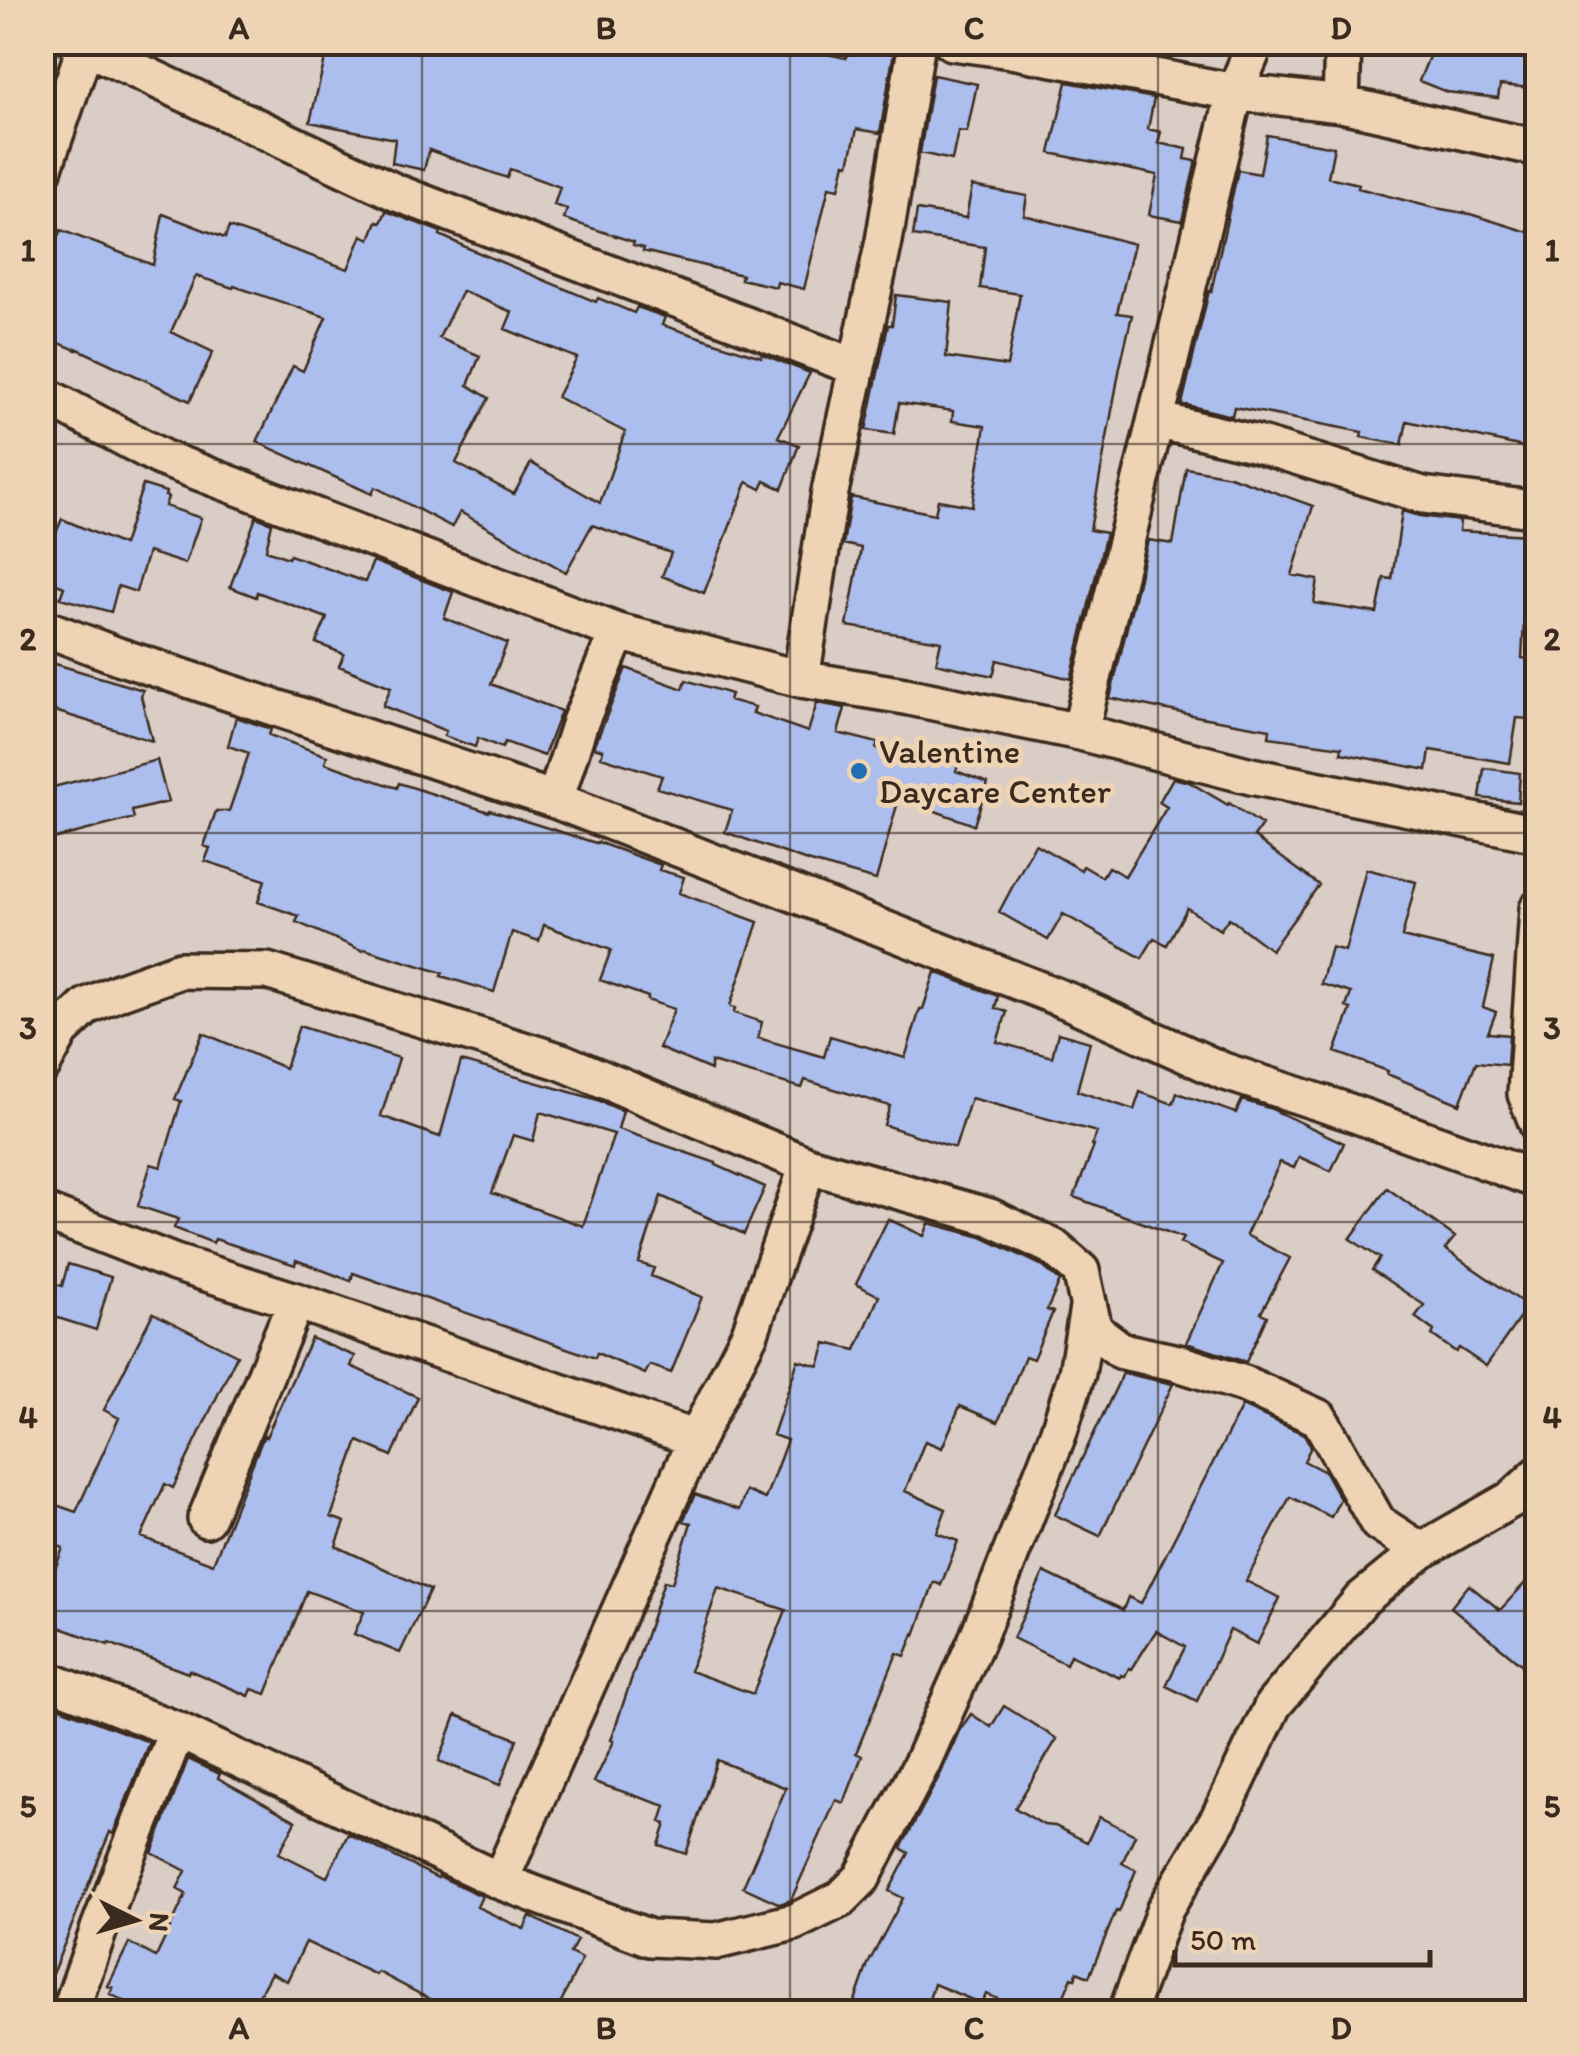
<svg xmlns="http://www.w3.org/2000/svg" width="1580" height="2055" viewBox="0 0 1580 2055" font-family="Itim,sans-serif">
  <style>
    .building { fill: #acbeed; stroke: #3b2a1e; stroke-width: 2.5; fill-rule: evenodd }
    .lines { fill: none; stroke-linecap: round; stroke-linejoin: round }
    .street-casing { stroke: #3b2a1e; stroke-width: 42 }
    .street { stroke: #eed4b5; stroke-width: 35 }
    .grid { fill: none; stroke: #3b2a1e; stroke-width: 2.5; stroke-opacity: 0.55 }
    .poi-dot { fill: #1f6fb2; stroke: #eed4b5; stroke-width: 4 }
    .labels { text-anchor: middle; stroke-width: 10; stroke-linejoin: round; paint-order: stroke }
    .poi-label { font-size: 35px; fill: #3b2a1e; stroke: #eed4b5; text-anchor: start }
    .neatline { fill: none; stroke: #3b2a1e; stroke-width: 4 }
    .grid-label { font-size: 32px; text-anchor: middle; font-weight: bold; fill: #3b2a1e }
  </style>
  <rect width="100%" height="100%" fill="#dacdc6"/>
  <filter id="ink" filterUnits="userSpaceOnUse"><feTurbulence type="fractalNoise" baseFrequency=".01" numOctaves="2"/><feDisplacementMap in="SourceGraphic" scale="20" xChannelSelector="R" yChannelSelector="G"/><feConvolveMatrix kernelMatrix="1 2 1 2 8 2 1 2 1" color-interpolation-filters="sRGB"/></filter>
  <g filter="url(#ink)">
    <!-- building -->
    <path class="building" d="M329 42H771L846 58 849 44 894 52 880 133 857 129 849 164 845 163 839 189 829 187 804 289 777 282 776 287 741 279 742 275 643 251 644 248 633 245 634 242 564 219 567 209 554 205 560 187 510 169 507 178 429 150 424 170 392 163 395 139 310 122Z
      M1435 42H1537L1532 88 1500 85 1498 98 1447 92 1419 81Z
      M933 75 977 84 967 132 958 131 952 160 920 153Z
      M1067 82 1154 98 1148 129 1161 132 1158 143 1187 149 1185 159 1196 161 1182 221 1149 215 1157 175 1050 153Z
      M1267 135 1334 147 1328 177 1359 184 1358 188 1430 207 1470 214 1538 235V444L1524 442 1523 447 1407 421 1402 445 1361 437 1362 432 1234 407 1232 416 1182 404 1209 291 1211 292 1238 170 1260 174Z
      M972 186 1027 196 1024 215 1134 244 1117 313 1132 315 1120 367 1090 530 1106 533 1071 679 997 660 993 676 936 663 941 641 847 626 861 548 843 544 851 497 935 514 938 500 972 506 985 426 952 421 953 411 899 403 894 434 866 430 888 325H892L896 295 952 302 946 357 1007 366 1020 294 980 288 985 247 913 236 917 210 966 218Z
      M386 211 441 232 440 235 470 249 596 302 598 298 634 313 637 307 665 317 662 325 761 357 762 354 810 373 778 437 799 445 782 489 765 481 761 489 747 482 704 593 662 576 671 553 592 525 566 572 460 512 452 527 375 487 372 494 257 442 293 366 303 371 326 317 234 286 233 288 196 276 171 332 213 352 190 401 76 348V350L42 336V235L55 244 61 230 153 265 163 214 225 238 229 227 348 269 362 235 370 239 377 221 381 223ZM462 291 512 312 505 329 577 358 557 397 625 432 600 503 531 463 514 494 456 463 489 398 468 385 480 356 439 338Z
      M1186 468 1230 476 1313 506 1292 575 1318 580 1314 603 1377 613 1384 578 1392 579 1402 511 1420 516 1460 521 1459 531 1529 535 1522 658 1538 661V671L1529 719 1517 718 1510 763 1430 750 1427 770 1341 753 1342 747 1269 737 1270 729 1201 717 1110 698 1148 540 1173 544Z
      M143 485 166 492 165 496 168 497 165 506 201 518 185 564 148 552 136 592 118 586 111 612 60 598 64 587 42 578V565L62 519 123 545Z
      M256 517 272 523 266 550 288 558 290 555 365 582 373 561 453 592 444 618 507 643 491 684 561 711 544 756 505 742 502 748 478 738 475 747 444 736 446 731 383 706 391 687 339 666 344 654 316 643 327 618 257 592 256 597 230 587Z
      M42 660 143 690 141 696 152 741 42 707Z
      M626 668 683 689 686 680 731 694 729 700 755 707 753 713 808 732 817 703 845 708 838 733 878 743 876 748 928 761 932 750 960 760 956 771 988 783 974 825 899 798 876 880 807 861 725 832 732 810 657 788 662 776 601 757 603 750 594 747Z
      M236 717 271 729 269 735 327 756 325 763 397 788 399 783 489 812 490 810 596 843 597 842 661 865 659 870 684 877 679 893 758 922 730 1006 735 1008 734 1013 762 1022 758 1038 824 1057 830 1036 905 1058 920 1009H923L935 972 998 996 995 1008 1007 1012 997 1042 1052 1057 1058 1033 1090 1042 1077 1091 1134 1110 1140 1092 1173 1104 1177 1093 1236 1113 1242 1100 1272 1109 1344 1143 1331 1171 1299 1157 1294 1168 1280 1162 1246 1235 1290 1258 1261 1313 1267 1316 1246 1362 1186 1343 1223 1263 1180 1243 1183 1238 1074 1197 1094 1146 1092 1145 1097 1132 971 1098 955 1148 884 1125 890 1106 805 1080 802 1088 711 1062V1070L659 1048 674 1009 647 1000 648 997 600 980 611 950 544 925 539 941 512 932 494 992 441 976 443 973 364 949 363 951 296 922 299 916 258 902 265 880 205 861 210 848 204 846 216 811H229L249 753 228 746Z
      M157 760 168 802 132 811 134 818 42 842V790Z
      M1484 768 1520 773 1518 802 1480 798Z
      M1173 778 1189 782 1228 805 1229 803 1262 825 1254 837 1319 885 1271 950 1229 918 1220 930 1187 908 1167 945 1154 938 1142 958 1063 914 1048 940 999 912 1035 844 1081 870 1083 866 1102 877 1108 867 1125 876 1167 807 1159 802Z
      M1366 869 1416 882 1402 937 1494 959 1483 1007 1496 1012 1488 1033 1509 1035 1507 1065 1476 1062 1460 1104 1387 1074 1388 1071 1335 1052 1351 1009 1346 1007 1351 993 1321 984 1331 947 1345 951Z
      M299 1026 399 1058 381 1116 440 1137 461 1061 595 1099 623 1111 618 1129 716 1163V1165L765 1187 744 1234 661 1196 639 1263 654 1268 651 1276 702 1297 671 1373 650 1365 645 1374 597 1353 595 1358 353 1273 351 1281 296 1260 295 1265 215 1239 213 1243 174 1228 178 1219 138 1206 151 1164 161 1167 181 1101 175 1099 203 1033 285 1068ZM540 1112 614 1134 583 1226 492 1193 513 1135 533 1141Z
      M1387 1188 1455 1237 1445 1249 1528 1306 1486 1366 1459 1348 1456 1352 1432 1335 1434 1331 1415 1317 1424 1305 1372 1270 1380 1258 1350 1239Z
      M888 1219 924 1236 929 1223 982 1237 1041 1265 1060 1281 1047 1310 1053 1312 1033 1359 1025 1356 998 1422 960 1406 942 1448 925 1441 905 1491 946 1509 937 1533 958 1541 941 1585 934 1582 915 1635 914 1634 905 1656 897 1653 856 1753 862 1756 844 1803 836 1800 791 1900 780 1904 743 1887 786 1788 717 1760 686 1854 659 1845 666 1824 661 1822 666 1806 594 1782 614 1741 611 1740 664 1581 672 1583 691 1523 683 1521 695 1494 739 1510 746 1491 765 1499 787 1440 773 1435 798 1360 819 1366 826 1343 856 1350 879 1296 856 1284ZM718 1588 786 1610 753 1694 690 1671Z
      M68 1264 111 1277 96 1330 42 1313V1279L62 1286Z
      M153 1313 237 1355 173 1488 165 1484 141 1537 213 1564 264 1435 266 1437 311 1338 355 1356 351 1366 418 1397 392 1456 358 1441 331 1517 345 1522 336 1546 430 1590 400 1653 354 1634 364 1612 307 1591 266 1694 252 1689 249 1696 189 1670 188 1673 109 1643 108 1645 42 1621V1603L63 1548 42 1540V1500L76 1512 119 1418 104 1410Z
      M1123 1373 1173 1384 1100 1536 1055 1515Z
      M1242 1406 1304 1434 1311 1447 1304 1461 1325 1472 1340 1499 1331 1517 1290 1497 1246 1581 1280 1598 1257 1644 1230 1630 1197 1701 1166 1686 1185 1647 1156 1631 1132 1669 1129 1668 1125 1676 1121 1675 1120 1678 1070 1655 1066 1664 1013 1638 1044 1572 1123 1610 1128 1597 1141 1603Z
      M1538 1569V1678L1451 1607 1469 1585 1500 1610Z
      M42 1701 149 1742 113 1834 110 1832 100 1856 44 1994Z
      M1004 1706 1057 1739 1015 1808 1044 1825 1055 1826 1087 1842 1099 1817 1135 1835 1122 1863 1136 1870 1119 1912 1116 1911 1089 1977 1077 1972 1075 1979 1072 1977 1057 2012H1031L986 1994 982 2004 934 1984 925 2012H851L868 1964 903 1898 889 1891 909 1853 901 1848 941 1773 959 1731 971 1714 991 1727Z
      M456 1715 517 1739 500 1785 439 1761Z
      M188 1759 220 1774 218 1778 296 1821 279 1853 327 1877 348 1834 438 1878 439 1876 482 1896 477 1907 524 1929 530 1916 577 1940 570 1953 582 1959 556 2012H454L378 1972 376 1975 306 1942 287 1981 271 1973 250 2012H147L110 1994 113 1988 108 1986 129 1943 156 1957 186 1894 177 1889 186 1871 152 1853Z"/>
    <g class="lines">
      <!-- street casing -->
      <g class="street-casing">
        <path id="street" d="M76 42 397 193 856 367
          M952 42 1011 50 1235 92 1341 104 1538 148
          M1341 104 1343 42
          M42 173 87 42
          M42 394 162 458 618 632
          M1156 420 1257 444 1423 495 1532 509 1538 513
          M42 627 118 656 555 800 1068 1001 1223 1071 1349 1112 1538 1180
          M801 679 830 492 884 241 917 42
          M1080 732 1235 92 1256 42
          M555 800 580 722 618 632 801 679 905 696 1080 732 1251 776 1538 834
          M1538 909 1526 1094 1538 1125
          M42 1066 61 1031 87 1006 121 991 180 970 267 971 562 1062 808 1165 990 1217 1053 1247 1081 1271 1094 1330 1122 1351 1178 1363 1244 1384 1319 1418 1378 1523 1421 1551
          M42 1211 175 1263 296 1301 696 1439
          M206 1519 296 1301
          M42 1678 177 1730 500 1881 650 1938 716 1941 794 1922 841 1899 862 1878 922 1763 978 1637 1058 1434 1077 1373 1088 1308
          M500 1881 696 1439 750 1333 808 1165
          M70 2012 100 1926 177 1730
          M1127 2012 1165 1909 1219 1818 1273 1705 1362 1599 1421 1551 1512 1499 1538 1475"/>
      </g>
      <!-- street -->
      <use href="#street" class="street"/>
    </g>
  </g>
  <!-- grid -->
  <path class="grid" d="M422 42V2012M790 42V2012M1158 42V2012M42 444H1538M42 833H1538M42 1222H1538M42 1611H1538"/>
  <!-- markers -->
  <circle class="poi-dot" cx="859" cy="771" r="10"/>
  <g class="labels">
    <!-- poi labels -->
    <g class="poi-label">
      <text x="879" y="763">Valentine<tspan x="879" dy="40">Daycare Center</tspan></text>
    </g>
  </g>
  <!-- margin -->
  <rect width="1580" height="2055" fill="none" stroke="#eed4b5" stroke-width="110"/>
  <!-- north arrow -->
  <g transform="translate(135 1920) rotate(95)" stroke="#eed4b5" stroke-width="8" paint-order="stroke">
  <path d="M0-8L18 38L0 25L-18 38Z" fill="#3b2a1e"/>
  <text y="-15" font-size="28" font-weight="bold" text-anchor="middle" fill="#3b2a1e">N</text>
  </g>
  <!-- scale -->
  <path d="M1175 1950v15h255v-15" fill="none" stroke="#3b2a1e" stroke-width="5"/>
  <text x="1190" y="1950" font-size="30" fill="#3b2a1e" stroke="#eed4b5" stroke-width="8" paint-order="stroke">50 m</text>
  <rect x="55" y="55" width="1470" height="1945" class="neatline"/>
  <g class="grid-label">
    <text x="239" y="39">A</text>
    <text x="606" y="39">B</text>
    <text x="974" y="39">C</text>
    <text x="1341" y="39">D</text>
    <text x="28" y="261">1</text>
    <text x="1552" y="261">1</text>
    <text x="28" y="650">2</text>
    <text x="1552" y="650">2</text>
    <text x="28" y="1039">3</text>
    <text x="1552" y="1039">3</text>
    <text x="28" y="1428">4</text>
    <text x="1552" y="1428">4</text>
    <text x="28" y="1817">5</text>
    <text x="1552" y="1817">5</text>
    <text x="239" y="2039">A</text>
    <text x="606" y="2039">B</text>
    <text x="974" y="2039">C</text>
    <text x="1341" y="2039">D</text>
  </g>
</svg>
